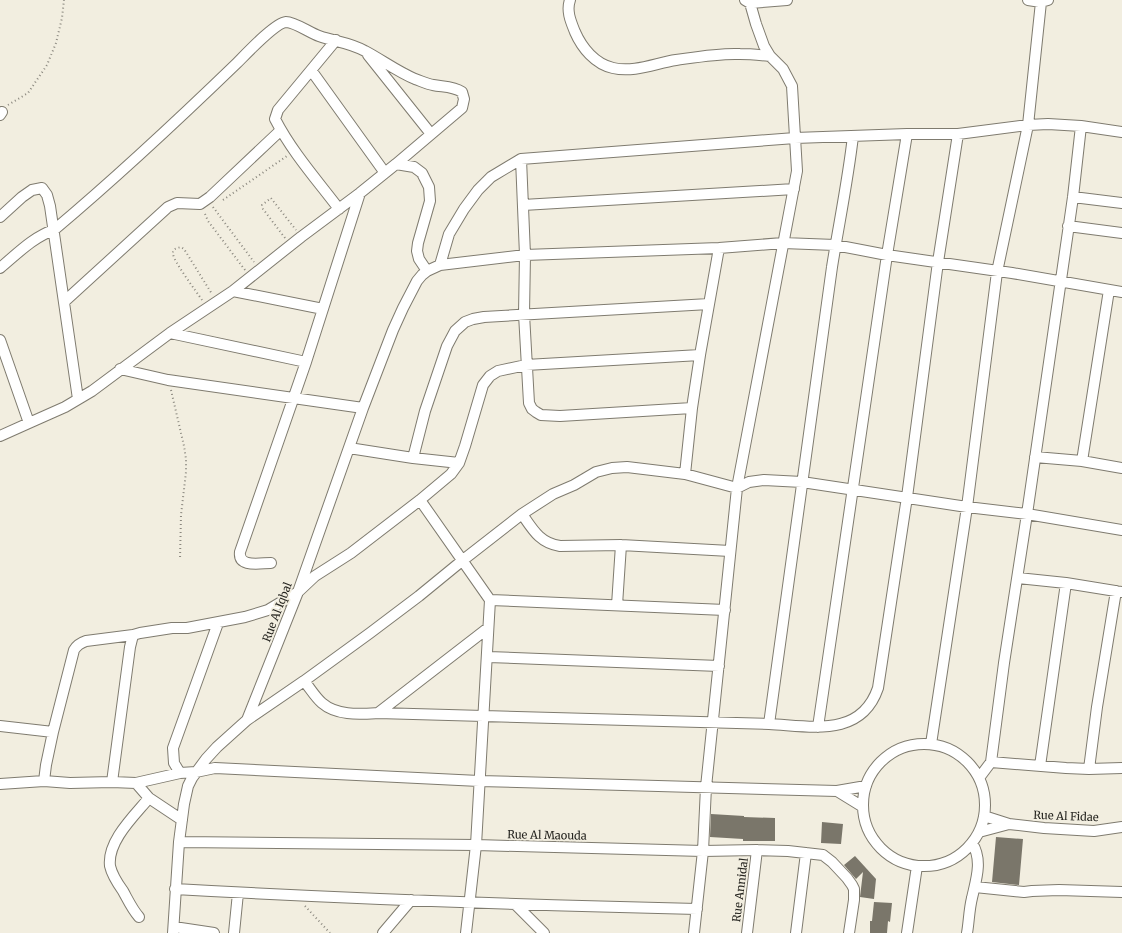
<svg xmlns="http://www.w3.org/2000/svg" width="1122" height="933" viewBox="0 0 1122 933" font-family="Merriweather,serif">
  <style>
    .building { fill: #7a766a }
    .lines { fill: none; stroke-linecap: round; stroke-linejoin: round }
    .minor-casing { stroke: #7f7b6f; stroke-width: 12 }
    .path { stroke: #8b887f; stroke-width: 2; stroke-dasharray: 1 3; stroke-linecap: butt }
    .minor { stroke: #fff; stroke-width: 10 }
    .labels { text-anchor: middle; stroke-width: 3.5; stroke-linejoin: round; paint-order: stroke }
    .street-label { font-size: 11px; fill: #262520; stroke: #f2eee0 }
  </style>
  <rect width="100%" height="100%" fill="#f2eee0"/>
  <!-- building -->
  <path class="building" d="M711 814 744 816V817L775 818V841H743V839L710 837Z
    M822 822 843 824 841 844 821 843Z
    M996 837 1023 839 1019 885 992 882Z
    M855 856 876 879 874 899 860 897 863 872 856 879 844 865Z
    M874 902 892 903 890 922 888 921 887 933H870V921H872Z"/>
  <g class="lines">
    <!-- minor casing -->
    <g class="minor-casing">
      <path id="minor" d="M570 0C566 11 571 22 575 32 582 48 595 64 613 68 634 73 656 63 676 60 697 57 719 53 740 54 750 54 760 55 770 56
        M745 0 750 3 787 0
        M1028 0 1041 2 1048 0
        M336 40 278 110 275 119C292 152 317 180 339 209
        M368 55 431 134
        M311 70 385 173
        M0 115 2 112
        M521 159 525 255 524 314 529 403 532 409 536 412 541 415 560 416 692 408
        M1073 197 1122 203
        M523 205 794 189
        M0 217 22 197 32 190 42 188 47 195 50 206 78 399
        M1068 226 1122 233
        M440 265 449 234 464 209 478 190 491 177 521 159 795 138 907 134H958L1028 125 1048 124 1081 126 1122 132
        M0 268C17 254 33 237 54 230 117 177 178 120 237 63 246 54 275 23 286 22 295 22 310 33 319 36 336 42 349 42 365 51 382 60 398 72 415 79 421 81 427 84 433 85 443 87 453 86 462 92L464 99 462 108 396 164
        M233 291 323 309
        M65 301 168 207 177 203 200 204 210 197 281 130
        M170 333 306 362
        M0 340 29 423 0 436
        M120 369 168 380 363 408
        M29 423 65 407 92 391 170 333 233 291 301 237 360 193 396 164 414 167 422 173 429 187 430 201 418 243 417 251 419 259 427 271
        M349 448 413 458 459 463
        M1035 457 1082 461 1122 468
        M413 458 425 411 447 346 455 331 465 322 473 319 484 317 709 304
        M1082 461 1109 290
        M685 474 692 408 700 355 719 248
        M420 500 490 600 476 845 466 933
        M522 514C533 530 540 543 560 546L621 545 730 551
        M271 563C260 563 238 568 240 552L306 362 360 193
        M1018 578 1066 583 1122 592
        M490 600 725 610
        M617 605 621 545
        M488 657 719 666
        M304 681C310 688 315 697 322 703 337 716 360 714 378 713L769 724C811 726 861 738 878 688L907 497 938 262 958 134
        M378 713 488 628
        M247 720 304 681 370 633 419 596 463 560 522 514 553 494 574 485 596 472 612 468 627 467 685 474 737 488 749 482 764 480 802 482 967 507 1027 514 1122 530
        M769 724C790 571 811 419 832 267 839 223 848 180 853 136
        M0 726 53 732 46 765 44 781
        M818 727 887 255 907 134
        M53 732 74 650C77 645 80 643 86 641L133 635
        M863 805a61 61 0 1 1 122 0a61 61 0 1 1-122 0Z
        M931 744 967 507 997 272 1028 125 1041 2
        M991 762 1066 768 1089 769 1122 768
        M1040 766 1066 583
        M1089 769 1097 707 1116 591
        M180 773 174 763 173 748 218 623
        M979 778 991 762 1004 663 1027 514 1073 197 1081 126
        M112 782 130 647 133 635 140 633 172 628H187L245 617 268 610 298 592 315 576 351 553 420 500 451 474 459 463 465 446 483 385 490 376 498 371 526 365 700 355
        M136 783 149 798 182 820
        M0 784 44 781 70 783 112 782 136 783 180 773 196 772 215 768 479 781 837 791 866 786
        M837 791 863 807
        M984 816 1009 824 1044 828 1094 831 1122 827
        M979 832 1009 824
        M179 842 476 845 703 851 757 850 788 851 823 855 832 862 847 878 852 885 854 889V900L849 933
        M975 887 1024 892 1032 891 1059 890 1122 892
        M175 889C349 899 523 905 697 909
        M515 904 544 933
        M139 917C132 909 128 900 123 891 118 884 112 875 110 866 107 841 135 815 149 798
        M174 927 214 933
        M173 933 179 842 184 804 188 786 192 778 206 759 217 747 247 720 298 592 363 408 393 330 403 308 417 281 422 275 427 271 440 265 525 255 719 248 783 243 835 245 887 255 1012 273 1122 292
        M234 933 238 893
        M383 933 411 900
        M694 933 703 851 706 787 737 488 797 171 792 86 783 69 770 56 764 46 756 24 750 3
        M747 933 757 850
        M796 933 806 853
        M907 933 917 866
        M967 933C969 922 969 910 972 898 976 880 983 860 972 843"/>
    </g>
    <!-- path -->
    <path class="path" d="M8 105 28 93 47 65 56 43 62 18 64 0
      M223 200 287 156
      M213 207 254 262
      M205 214 208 221 245 270
      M285 238 263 209 262 205 271 198 274 202 296 230
      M202 300C196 291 174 262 173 254 172 249 177 248 181 247L184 249 212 294
      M171 390 184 446 186 459V472L181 515 180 560
      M305 906 330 933"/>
    <!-- minor -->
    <use href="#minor" class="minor"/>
  </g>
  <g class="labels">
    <!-- street labels -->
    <g class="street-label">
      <text transform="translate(277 612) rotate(-69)" y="4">Rue Al Iqbal</text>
      <text transform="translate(1066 816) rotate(2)" y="4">Rue Al Fidae</text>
      <text transform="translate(547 835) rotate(1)" y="4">Rue Al Maouda</text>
      <text transform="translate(740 890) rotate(-83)" y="4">Rue Annidal</text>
    </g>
  </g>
</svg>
